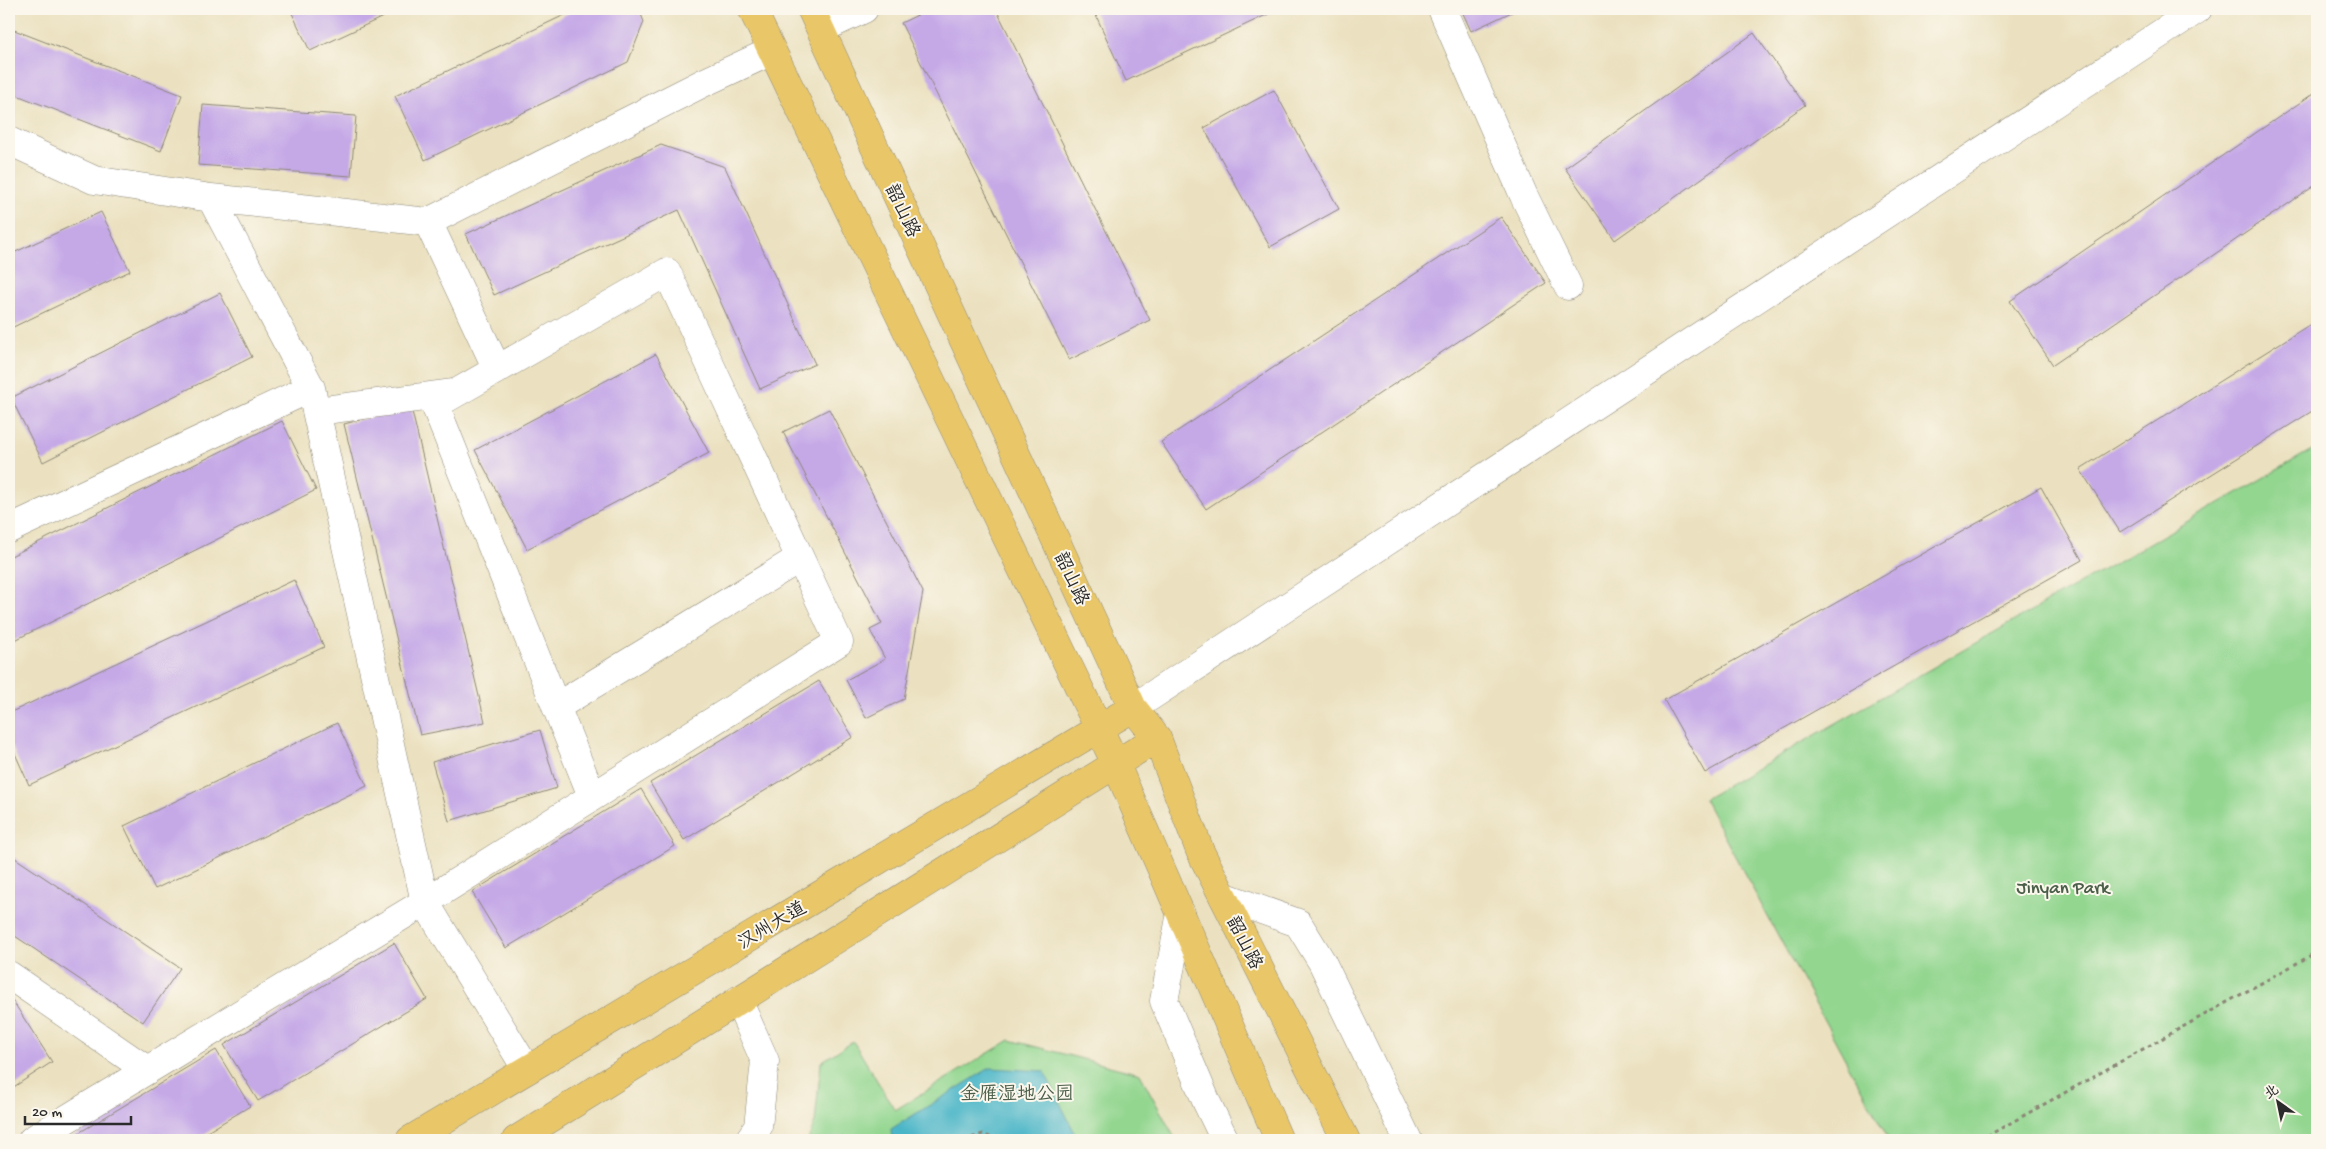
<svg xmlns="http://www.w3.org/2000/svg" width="2326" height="1149" viewBox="0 0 2326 1149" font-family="'Gochi Hand','LXGW WenKai TC',sans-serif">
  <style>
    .green { fill: #92d68f; stroke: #5e805d }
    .water { fill: #4ab5c7; stroke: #3a7079 }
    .building { fill: #c5a9e7 }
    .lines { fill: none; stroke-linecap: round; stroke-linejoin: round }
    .minor-casing { stroke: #8b8676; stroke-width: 29 }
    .major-casing { stroke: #8b8676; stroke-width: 29 }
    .path { stroke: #8b8676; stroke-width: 3; stroke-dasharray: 4 4; stroke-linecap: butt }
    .minor { stroke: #fff; stroke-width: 28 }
    .major { stroke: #e9c769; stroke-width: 28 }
    .labels { text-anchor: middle; stroke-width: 4; stroke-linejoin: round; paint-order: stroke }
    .street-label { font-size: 19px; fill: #2b2b2b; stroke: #fbf7ec }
    .park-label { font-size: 19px; fill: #4a5e49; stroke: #fbf7ec }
  </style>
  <rect width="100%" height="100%" fill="#fbf7ec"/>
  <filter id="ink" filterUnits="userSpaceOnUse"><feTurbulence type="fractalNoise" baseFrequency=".02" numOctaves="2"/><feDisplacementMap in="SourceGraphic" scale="10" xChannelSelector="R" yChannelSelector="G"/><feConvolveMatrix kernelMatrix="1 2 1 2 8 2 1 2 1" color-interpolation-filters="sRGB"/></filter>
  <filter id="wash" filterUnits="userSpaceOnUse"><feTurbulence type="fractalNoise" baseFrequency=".0096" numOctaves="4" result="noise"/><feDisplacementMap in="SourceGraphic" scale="20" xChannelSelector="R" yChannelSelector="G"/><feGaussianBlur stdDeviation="1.12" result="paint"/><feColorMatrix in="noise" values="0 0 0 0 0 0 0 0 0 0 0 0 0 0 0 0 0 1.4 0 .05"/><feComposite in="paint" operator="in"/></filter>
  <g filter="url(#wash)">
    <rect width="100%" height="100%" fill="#ebe1c0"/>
    <!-- green -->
    <path class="green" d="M2317 447V1140H1889L1704 799Z
      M1010 1040 1140 1074 1176 1140H808L815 1122 821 1062 853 1041 895 1110Z"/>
    <!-- water -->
    <path class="water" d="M990 1068 1044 1071 1076 1135 1075 1140H892L891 1129Z"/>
    <g id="blocks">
      <!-- building -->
      <path class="building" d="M290 9H400L310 51Z
        M577 9H639L644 22 628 62 425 160 395 96Z
        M930 9H996L1150 320 1069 360 901 23Z
        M1093 9H1279L1126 81Z
        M1461 9H1518L1471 31Z
        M9 28 182 95 161 151 9 92Z
        M1754 33 1805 105 1615 240 1565 168Z
        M1274 90 1339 209 1270 247 1204 128Z
        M2317 91V184L2053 365 2010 301Z
        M203 105 356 116 351 176 198 165Z
        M661 145 725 167 815 364 760 389 679 210 494 295 466 234Z
        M101 212 130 271 9 329V255Z
        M1501 217 1546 283 1206 509 1161 442Z
        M220 293 252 357 43 462 11 398Z
        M2317 320V408L2120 532 2080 469Z
        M656 354 709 453 527 549 475 450Z
        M411 407 485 722 420 735 344 424Z
        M829 409 923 592 904 699 866 718 846 680 885 659 870 630 882 624 783 432Z
        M282 421 316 490 9 643V557Z
        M2041 487 2082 560 1705 773 1664 700Z
        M294 580 324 647 29 785 9 740V713Z
        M819 681 853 737 684 840 650 783Z
        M337 723 367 786 155 889 124 826Z
        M540 730 557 788 449 821 432 762Z
        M641 789 675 846 506 948 472 892Z
        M9 854 180 968 143 1022 9 932Z
        M394 943 427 999 258 1101 224 1045Z
        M9 995 52 1062 9 1090Z
        M216 1050 250 1106 194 1140H67Z
        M843 1136 842 1140H823V1139Z"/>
    </g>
  </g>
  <g filter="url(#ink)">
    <use href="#blocks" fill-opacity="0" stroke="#8b8676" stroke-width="1"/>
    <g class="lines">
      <!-- minor casing -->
      <g class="minor-casing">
        <path id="minor" d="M1442 9 1524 196 1568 286
          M821 29 864 9
          M9 141 94 180 211 198 428 222 703 83 772 51
          M211 198 311 388 425 902 527 1070
          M428 222 497 369
          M317 411 454 393
          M9 529 311 388
          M556 707 800 558
          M1133 708 2198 9
          M1223 896 1298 923 1322 962 1408 1140
          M1181 913 1164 1001 1207 1103 1225 1140
          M9 975 147 1070
          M738 1000 765 1061 758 1127 749 1140
          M32 1140 425 902 839 642 667 272 435 405 592 796"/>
      </g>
      <!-- major casing -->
      <g class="major-casing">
        <path id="major" d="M752 9 1114 760 1279 1140
          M811 9 1133 708 1157 738 1200 851 1346 1140
          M410 1140 1133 708
          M516 1140 1157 738"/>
      </g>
      <!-- path -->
      <path class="path" d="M2317 565 2315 567 2317 572
        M964 1140 983 1134 996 1140
        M1980 1140 2317 952"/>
      <!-- minor -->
      <use href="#minor" class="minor"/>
      <!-- major -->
      <use href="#major" class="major"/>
    </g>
  </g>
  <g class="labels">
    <!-- street labels -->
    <g class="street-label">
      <text transform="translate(904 210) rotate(65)" y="7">韶山路</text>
      <text transform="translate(1073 578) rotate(65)" y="7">韶山路</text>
      <text transform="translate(771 924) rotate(-31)" y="7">汉州大道</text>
      <text transform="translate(1246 942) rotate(63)" y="7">韶山路</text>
    </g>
    <!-- park labels -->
    <g class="park-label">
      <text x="2063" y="893">Jinyan Park</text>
      <text x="1017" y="1099">金雁湿地公园</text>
    </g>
  </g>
  <!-- margin -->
  <rect width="2326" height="1149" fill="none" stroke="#fbf7ec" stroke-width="30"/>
  <!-- north arrow -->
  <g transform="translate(2278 1102) rotate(327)" stroke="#fbf7ec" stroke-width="4" paint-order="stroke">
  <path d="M0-4L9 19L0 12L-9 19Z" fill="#2b2b2b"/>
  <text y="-8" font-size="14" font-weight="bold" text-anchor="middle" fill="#2b2b2b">北</text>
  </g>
  <!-- scale -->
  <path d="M25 1116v8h106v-8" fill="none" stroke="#2b2b2b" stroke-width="2.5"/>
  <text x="32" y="1116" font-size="15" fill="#2b2b2b" stroke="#fbf7ec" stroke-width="4" paint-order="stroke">20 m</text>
</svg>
